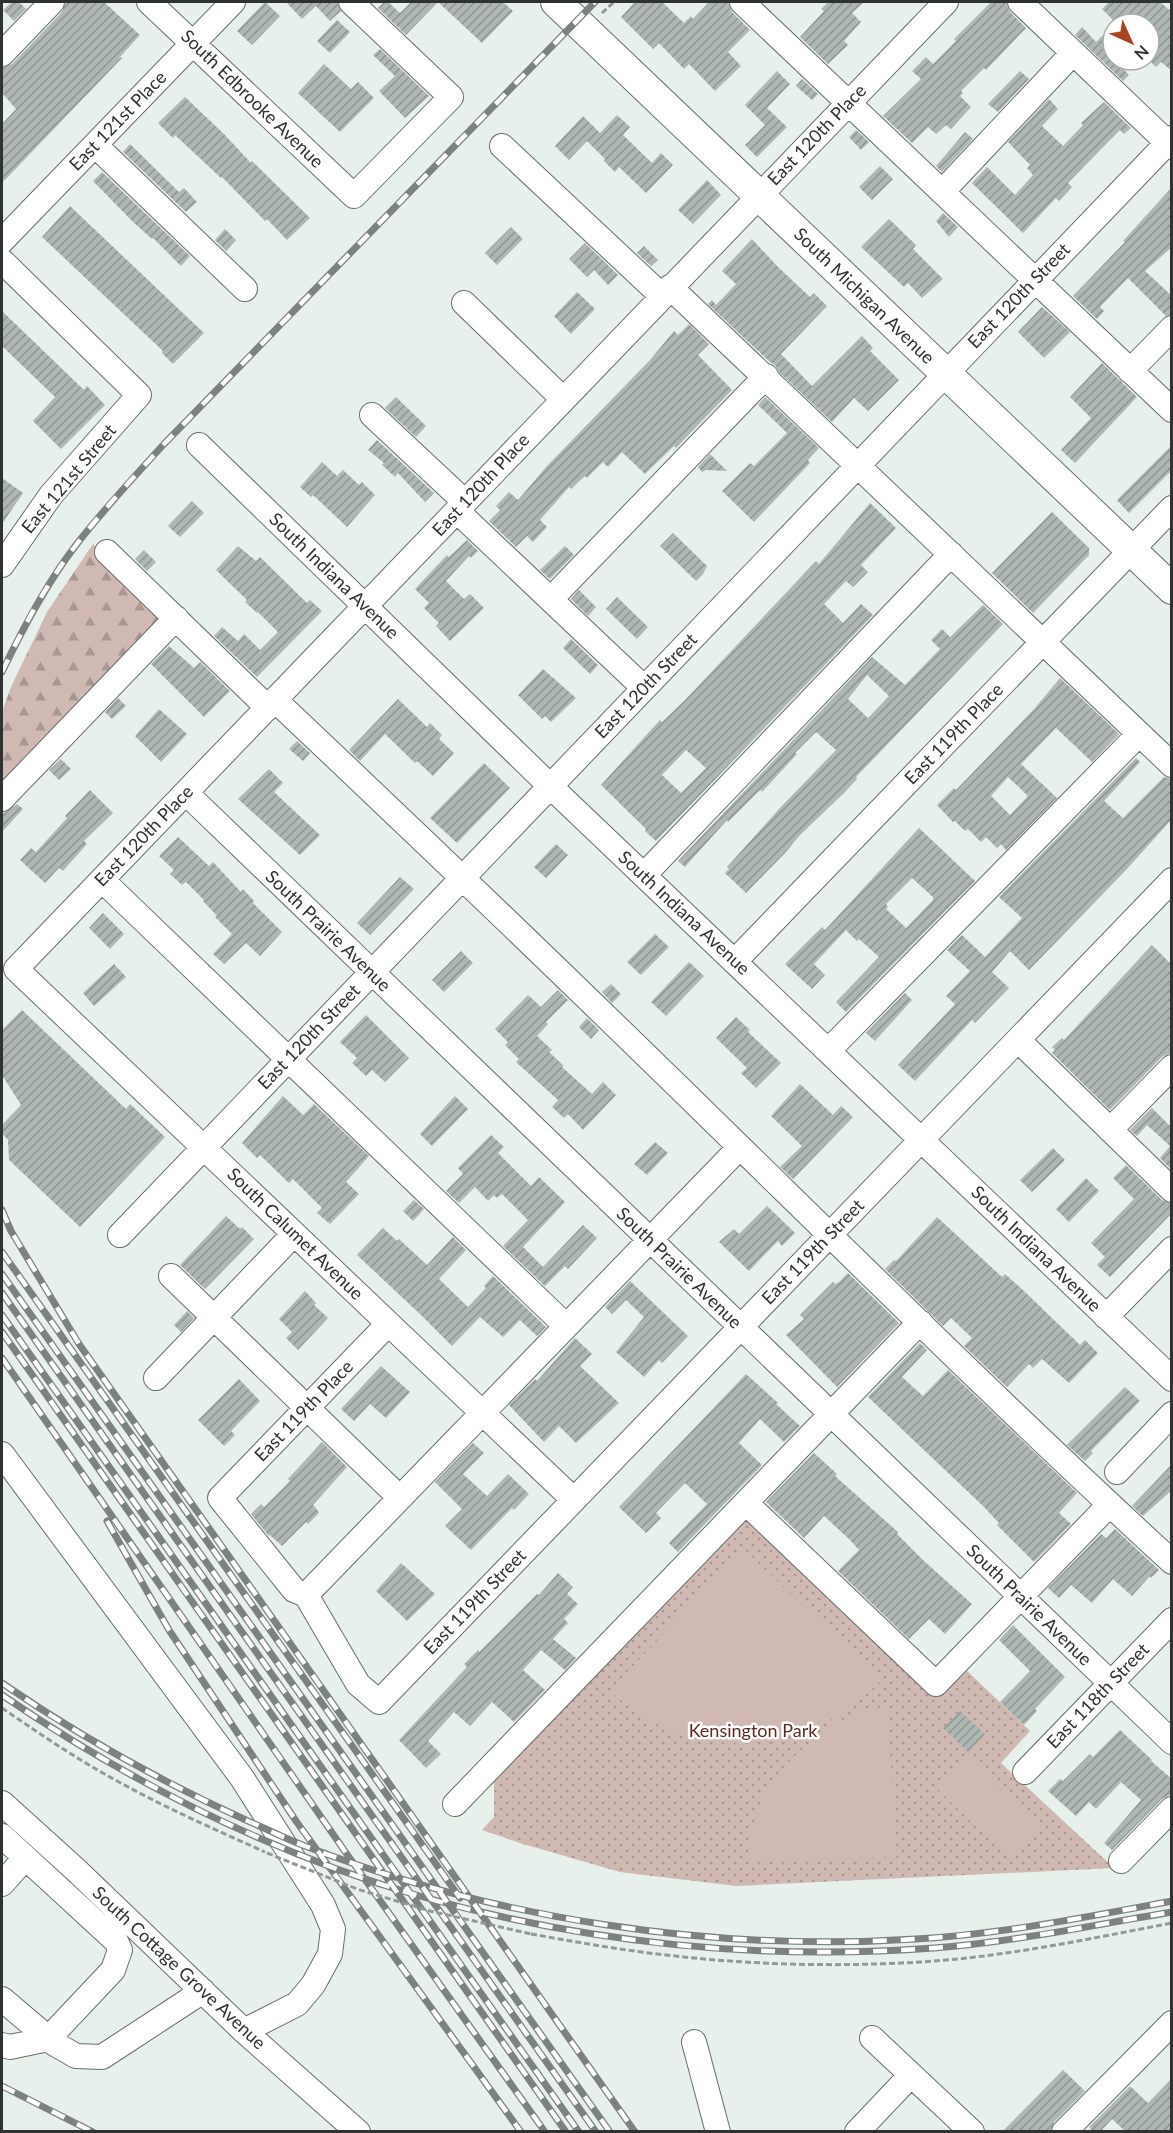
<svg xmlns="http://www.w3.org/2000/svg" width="1173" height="2133" viewBox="0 0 1173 2133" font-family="Lato,sans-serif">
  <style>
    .green { fill: url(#green-dots) }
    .forest { fill: url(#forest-firs) }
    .pitch { fill: #d0b9b2 }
    .building { fill: url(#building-hatch); fill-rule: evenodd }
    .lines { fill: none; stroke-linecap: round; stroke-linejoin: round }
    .minor-casing { stroke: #676e6b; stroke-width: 26 }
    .major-casing { stroke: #676e6b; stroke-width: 32 }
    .path { stroke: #939996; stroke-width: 3; stroke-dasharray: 6 3; stroke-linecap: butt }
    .minor { stroke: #fff; stroke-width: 24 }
    .major { stroke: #fff; stroke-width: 30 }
    .rail-casing { stroke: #7c827f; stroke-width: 7 }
    .rail { stroke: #fff; stroke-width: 4.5; stroke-dasharray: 14; stroke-linecap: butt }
    .path-bridge { stroke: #939996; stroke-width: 3; stroke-dasharray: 6 3; stroke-linecap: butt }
    .labels { text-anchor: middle; stroke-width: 5; stroke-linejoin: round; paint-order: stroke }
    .street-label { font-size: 18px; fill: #2e3230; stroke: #fff }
    .park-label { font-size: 18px; fill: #592c1e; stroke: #fff }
  </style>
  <defs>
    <pattern id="green-dots" width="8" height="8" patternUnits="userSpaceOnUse" patternTransform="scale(1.5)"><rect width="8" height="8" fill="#d0b9b2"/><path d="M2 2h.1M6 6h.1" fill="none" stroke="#a99791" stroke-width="1.8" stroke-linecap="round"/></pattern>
    <pattern id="forest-firs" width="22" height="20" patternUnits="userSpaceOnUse" patternTransform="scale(1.5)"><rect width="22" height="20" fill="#d0b9b2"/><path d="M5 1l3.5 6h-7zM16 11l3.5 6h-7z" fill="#a99791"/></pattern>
    <pattern id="building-hatch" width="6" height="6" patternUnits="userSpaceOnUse" patternTransform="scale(1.5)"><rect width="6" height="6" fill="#afb7b3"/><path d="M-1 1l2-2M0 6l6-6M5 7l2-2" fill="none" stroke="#8f9592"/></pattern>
  </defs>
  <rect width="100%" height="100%" fill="#e8f0ec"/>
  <!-- green -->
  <path class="green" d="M754 1518 937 1693 964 1668 1030 1731 1001 1763 1114 1868 736 1886 620 1872 523 1844 482 1830 494 1817V1779L741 1520Z"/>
  <!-- forest -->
  <path class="forest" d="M93 544 167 617 2 783V712L11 687 47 612Z"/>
  <!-- pitch -->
  <path class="pitch" d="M744 1549 881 1681C871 1690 861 1700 850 1708 786 1752 704 1756 638 1713 628 1706 619 1698 609 1691Z
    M887 1707 897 1857 747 1860C754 1802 772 1770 819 1736 830 1727 846 1717 859 1712 868 1710 878 1709 887 1707Z
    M973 1755 993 1775 989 1780 1041 1829 1011 1860 938 1790Z"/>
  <!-- building -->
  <path class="building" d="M12 2H19L26 9 14 21 3 10Z
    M66 2H104L140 35 120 57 122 58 2 183V124L16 109 2 93V68L12 64 62 12Z
    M265 2 280 16 252 45 237 31Z
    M286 2H337L341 11 330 21 316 6 302 19Z
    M384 2H388L400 13 411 2H503L513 11 482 43 438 2 406 35 378 8Z
    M635 2H662L684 23 691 16 693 19 709 2H728L732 12 750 30 728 52 741 66 715 91 689 64 684 69 659 43 653 49 621 17Z
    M828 2H864L852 13 861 22 844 41 848 45 828 64 800 37 824 11 821 9Z
    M991 2H1006L1010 12 1026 28 986 70 984 68 961 91 963 93 960 96 971 107 951 129 946 125 936 134 928 127 912 143 883 116 921 79 912 71 926 57 933 64 956 41 954 39Z
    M1109 2H1160L1172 12V71L1161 62 1156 67 1149 60V24H1117L1102 9Z
    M337 20 350 32 330 53 317 41Z
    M1082 27 1096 42 1103 35 1112 44 1106 51 1129 75 1123 81 1075 35Z
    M380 49 429 96 405 118 379 91 395 76 373 55Z
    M324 64 351 89 358 82 374 98 340 132 298 93Z
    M777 71 790 84 767 108 787 127 757 157 745 145 765 125 745 105Z
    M1020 71 1029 79 998 112 988 104Z
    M802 79 818 94 812 100 796 86Z
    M185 97 224 134 251 163 252 161 310 218 287 240 267 219 265 221 222 177 221 178 175 135 173 138 158 123Z
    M1049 99 1058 109 1042 126 1063 146 1083 125 1081 123 1104 102 1131 128 1124 134 1120 130 1101 149 1068 183 1072 187 1059 201 1056 198 1023 233 972 183 987 167 1015 195 1033 175 1027 168 1030 165 1008 142Z
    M617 115 630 127 623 135 652 163 661 153 673 165 646 193 619 167 615 172 604 161 605 159 587 141 569 160 555 146 583 116 600 133Z
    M856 130 869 142 861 150 849 137Z
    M965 132 973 139 942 172 936 166Z
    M130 144 179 192 184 188 197 202 186 212 123 152Z
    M880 166 893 179 872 200 859 187Z
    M102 172 190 256 181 266 153 238 152 239 134 223 93 181Z
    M707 180 721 195 693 224 678 210Z
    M1172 187V247L1145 271 1172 296V314L1166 316 1128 278 1100 307 1104 311 1097 319 1073 296 1125 242 1123 241Z
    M70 206 204 333 173 364 162 353 163 351 42 237Z
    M943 213 958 227 949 237 936 221Z
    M889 219 916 245 913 249 943 279 922 298 908 283 904 287 861 247Z
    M511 227 523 239 497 265 485 253Z
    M225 229 236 240 226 251 215 240Z
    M752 239 778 267 810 297 814 293 827 306 781 354 812 386 862 336 873 348 870 351 899 380 868 411 854 398 832 422 779 372 775 365 770 362 708 304 712 300 716 305 736 284 722 271Z
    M585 243 618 275 608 285 594 270 587 277 569 259Z
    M644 246 658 260 651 266 637 253Z
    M577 292 595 309 571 334 554 316Z
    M1042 307 1070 332 1044 358 1018 332Z
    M2 311 84 390 87 386 105 405 61 449 33 421 55 397 2 346Z
    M689 324 709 344 698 355 732 390 676 448 674 446 645 474 622 452 608 467 603 462 587 478 585 476 571 489 569 487 540 520 547 527 533 542 527 536 516 547 489 521 500 510 496 506 509 492 518 500 547 466 650 360 674 331 678 335Z
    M1102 363 1137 397 1075 463 1061 450 1091 418 1070 397Z
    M396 397 426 426 416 437 385 408Z
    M765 397 819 448 808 460 810 463 754 522 722 491 750 463 754 466 787 433 758 405Z
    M377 440 434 493 425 502 398 473 395 477 382 465 384 463 368 450Z
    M1172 445V470L1129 513 1117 500Z
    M710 454 727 471 706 470 702 472 698 467Z
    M322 462 337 476 343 470 359 485 362 482 375 495 347 527 313 495 311 497 300 487Z
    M2 478 23 493 2 524Z
    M192 501 204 513 180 537 168 526Z
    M870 503 896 528 861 565 868 572 853 587 846 581 824 604 843 623 861 604 873 615 656 841 645 831 646 829 601 785 660 720 662 722 685 700 816 561 819 564ZM686 750 706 768 681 793 662 775Z
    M1052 512 1089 548V555L1033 613 992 573Z
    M673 533 707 566 703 574 696 581 660 546Z
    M467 540 478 551 471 558 469 556 446 581 464 599 470 594 484 608 450 641 436 626 439 623 424 608 429 603 415 589 447 555 449 557Z
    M238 546 256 561 260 557 307 603 310 600 322 611 257 677 214 636 222 627 238 641 244 634 260 650 278 632 258 612 257 613 245 602 247 600 216 570Z
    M565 546 574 555 550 579 540 570Z
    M144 550 156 562 147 571 135 559Z
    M579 590 596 607 588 616 571 599Z
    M617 597 648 627 637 639 606 609Z
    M983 605 1003 624 856 777 857 779 844 793 799 836 787 851 746 893 725 873 729 869 727 867 779 809 836 750 816 732 795 753 797 754 762 792 761 790 758 792 728 822 727 820 685 867 678 861 872 657 905 685 940 649 931 640 942 629 950 637ZM867 675 889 696 868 718 848 699Z
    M571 639 598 665 590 674 563 648Z
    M169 646 194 668 200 662 230 691 204 717 151 664Z
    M543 669 576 698 551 722 545 716 542 719 518 695Z
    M1060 678 1119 734 1092 762 1056 728 1021 764 1057 798 1006 850 1001 844 997 848 986 837 981 842 968 829 965 831 955 821 953 822 937 805 954 788 956 790 1035 708ZM1008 777 1028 796 1010 815 991 796Z
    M118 698 126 706 112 719 105 712Z
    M398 699 427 727 430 723 442 735 439 739 454 753 433 776 417 761 415 763 385 734 360 761 349 750Z
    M159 709 187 734 161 762 135 736Z
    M297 741 310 753 303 761 289 749Z
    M1136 758 1140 762 1104 801 1123 818 1164 777 1172 779V819L1126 870 1029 970 1010 951 992 972 1009 988 975 1023 972 1020 915 1081 898 1065 955 1004 946 996 970 971 947 950 962 935 985 957 1022 918 999 897Z
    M61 759 71 769 59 780 49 770Z
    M484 763 510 788 457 843 430 818Z
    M269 769 283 783 274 792 320 835 300 855 238 799Z
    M90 790 113 813 84 841 87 844 63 871 59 868 45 883 20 860 31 848 36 852 67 818 65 816Z
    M17 804 23 809 2 832V813L6 812Z
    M919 828 975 881 846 1012 836 1002 879 957 859 939 857 941 846 930 814 964 825 975 812 989 785 964 822 927 825 930ZM912 878 933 897V900L906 928 886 909 888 907 886 904Z
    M178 837 209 866 213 862 241 892 243 889 254 901 253 903 282 932 260 956 246 943 224 964 213 954 232 934 215 917 217 916 203 901 204 900 186 882 182 885 170 874 174 870 159 856Z
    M556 844 568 855 546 878 534 867Z
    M400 877 414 889 370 935 357 923Z
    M103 913 124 934 110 949 89 928Z
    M655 934 669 947 641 975 627 962Z
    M1152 945 1171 964 1172 1052 1162 1057 1110 1110 1052 1053 1055 1050 1052 1047 1062 1038 1064 1040Z
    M461 951 473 963 444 992 432 980Z
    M689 962 704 976 666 1016 651 1002Z
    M114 964 126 977 94 1006 83 993Z
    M611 984 621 994 612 1003 602 992Z
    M558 990 568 1000 546 1022 548 1024 537 1036 552 1050 549 1052 563 1065 562 1067 592 1094 603 1082 616 1095 583 1130 568 1114 564 1118 552 1107 558 1100 516 1062 519 1059 505 1045 508 1042 495 1029 528 995 541 1007Z
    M905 993 912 1000 875 1041 866 1033Z
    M22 1010 126 1109 130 1104 165 1137 80 1227 9 1160 8 1140 2 1133V1125L21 1105 2 1075V1030Z
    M366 1015 409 1058 385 1082 372 1070 366 1076 352 1063 357 1058 340 1042Z
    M736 1017 750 1030 748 1032 781 1063 756 1088 741 1073 747 1068 716 1038Z
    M587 1018 599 1030 591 1039 579 1027Z
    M800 1084 833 1115 841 1106 853 1117 793 1179 780 1167 802 1146 771 1116Z
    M283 1096 303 1115 314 1104 369 1156 346 1182 359 1194 330 1224 317 1213 322 1208 293 1179 289 1183 260 1155 257 1158 242 1143Z
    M455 1096 468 1109 432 1146 420 1134Z
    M1152 1108 1172 1128V1170L1160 1158 1170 1146 1147 1125 1137 1136 1130 1130Z
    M491 1135 504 1147 498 1153 531 1186 539 1177 565 1202 523 1247 543 1267 583 1225 597 1238 568 1269 565 1266 545 1286 503 1246 528 1220 502 1194 497 1198 494 1195 488 1201 475 1187 459 1203 446 1191 463 1174 458 1168Z
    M655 1142 668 1153 647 1175 634 1164Z
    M1053 1148 1065 1160 1032 1192 1020 1180Z
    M1126 1165 1162 1200 1172 1204V1213L1110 1277 1097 1265 1105 1257 1091 1243 1134 1199 1113 1178Z
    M1086 1178 1099 1191 1069 1222 1056 1209Z
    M414 1200 424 1209 413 1221 403 1211Z
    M767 1206 795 1233 782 1246 778 1241 749 1271 719 1242 734 1229 739 1234Z
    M226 1216 240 1229 242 1227 254 1239 205 1289 180 1265Z
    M937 1217 1002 1277 1005 1274 1023 1290 1080 1345 1085 1340 1098 1353 1069 1383 1042 1359 1033 1368 1029 1364 1007 1387 964 1346 972 1338 951 1318 943 1326 885 1269 894 1260 896 1261Z
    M383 1228 397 1241 399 1239 427 1265 453 1237 466 1250 439 1279 468 1307 486 1288 484 1286 493 1276 546 1327 537 1336 520 1320 503 1337 480 1317 452 1346 421 1315 357 1255Z
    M848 1273 899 1323 837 1387 786 1335 804 1319 800 1315 833 1282 835 1284 839 1282Z
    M630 1281 688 1336 662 1363 659 1360 644 1377 616 1352 644 1317 626 1300 612 1314 605 1307Z
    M305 1291 316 1303 314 1305 328 1318 298 1350 286 1338 292 1332 279 1319Z
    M187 1311 194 1318 181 1332 174 1325Z
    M575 1338 592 1354 580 1366 619 1403 576 1443 559 1426 544 1442 509 1405 535 1379 537 1381Z
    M920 1343 927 1350 902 1377 923 1396 948 1370 1077 1493 1059 1513 1071 1524 1034 1562 997 1525 999 1523 983 1506 868 1397Z
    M381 1366 410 1392 386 1418 370 1404 354 1421 341 1409Z
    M746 1374 778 1403 776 1404 800 1426 784 1442 760 1419 739 1443 762 1465 678 1552 669 1543 707 1504 685 1483 656 1513 661 1518 646 1533 619 1507Z
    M239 1379 260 1401 231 1431 235 1435 224 1446 198 1420Z
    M1125 1387 1140 1401 1091 1451 1093 1453 1085 1461 1067 1445Z
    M322 1442 347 1467 313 1505 319 1512 318 1514 308 1524 306 1522 282 1546 270 1535 269 1536 251 1514 261 1504 264 1507 290 1481 288 1479Z
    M473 1443 484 1453 463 1474 487 1496 508 1474 529 1494 514 1510 512 1508 471 1550 445 1526 462 1509 435 1482Z
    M814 1453 837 1474 835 1476 898 1532 897 1534 924 1561 972 1604 945 1634 929 1619 909 1639 838 1571 859 1550 849 1539 824 1516 804 1538 766 1502Z
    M1172 1464V1490L1143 1516 1132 1506Z
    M1115 1529 1159 1570 1151 1578 1150 1576 1132 1596 1113 1579 1092 1603 1071 1585 1059 1598 1048 1588 1101 1534 1106 1538Z
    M401 1563 435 1594 407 1621 376 1591Z
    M558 1573 573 1587 567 1594 578 1604 564 1619 568 1623 553 1639 576 1658 565 1670 541 1650 523 1670 545 1690 514 1722 492 1702 470 1726 454 1712 428 1741 441 1754 426 1768 399 1740 467 1667 464 1664 478 1650 479 1652 537 1594 539 1595Z
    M1013 1625 1065 1677 1035 1709 1037 1711 1024 1725 1000 1702 1030 1671 999 1640Z
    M960 1711 985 1734 968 1752 943 1728Z
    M1120 1730 1152 1760 1151 1761 1172 1779V1794L1162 1799 1112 1850 1104 1843 1141 1800 1121 1782 1096 1809 1089 1802 1076 1816 1048 1791 1060 1779 1063 1781 1090 1754 1093 1757Z
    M1063 2070 1085 2091 1054 2122 1050 2132H1002Z
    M1172 2078V2132H1126L1112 2119 1100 2132H1093L1089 2127 1130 2086 1148 2103Z"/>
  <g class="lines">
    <!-- minor casing -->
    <g class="minor-casing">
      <path id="minor" d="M149 2 354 196 451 97 351 2
        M742 2 1172 410
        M1020 2 1172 147
        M2 54 52 2
        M95 145 245 289
        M502 146 662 296
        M942 192 1073 53
        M2 241 233 2
        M2 261 139 395 51 495 2 565
        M670 287 1172 765
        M464 303 563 399
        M1130 371 1172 328
        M372 415 465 502
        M199 445 550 786 1172 1379
        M457 511 644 688
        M107 552 268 708
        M551 599 766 376
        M275 700C433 849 589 999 744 1151 885 1289 1026 1428 1172 1562
        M186 793 1172 1742
        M2 799 176 618
        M644 875 951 554
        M102 880 566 1326
        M735 961 1172 508
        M1018 1040 1172 1190
        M829 1050 1139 734
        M1110 1130 1172 1067
        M120 1235 1172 138
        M171 1276 400 1498
        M1106 1317 1172 1249
        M388 1324 220 1498 294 1590 306 1595 358 1684 379 1702 1172 880
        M156 1378 294 1234
        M2 1454 242 1778 323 1905 333 1929 330 1954 313 1985 297 2004 244 2031
        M1117 1472 1172 1414
        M574 1500 16 969 946 2
        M746 1503 936 1684 1109 1505
        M306 1595 740 1147
        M1025 1772 1172 1620
        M2 1803 76 1870 244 2031 358 2132
        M455 1804 920 1322
        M2 1836 116 1941 120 1950 113 1970 48 2039 10 2047 2 2045
        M1121 1861 1172 1809
        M2 1884 25 1858
        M2 1999 55 2044 76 2056 102 2057 203 1991
        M872 2038 972 2132
        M694 2042 718 2132
        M857 2132 911 2075
        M1064 2132 1172 2023"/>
    </g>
    <!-- major casing -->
    <g class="major-casing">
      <path id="major" d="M556 2 1172 589"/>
    </g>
    <!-- path -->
    <path class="path" d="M602 13 614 2
      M2 1708C40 1734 78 1760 119 1782 166 1808 216 1830 265 1852
      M531 1934C576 1942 621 1950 666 1955 750 1965 836 1967 920 1962 1005 1957 1088 1939 1172 1923"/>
    <!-- minor -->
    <use href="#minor" class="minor"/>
    <!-- major -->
    <use href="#major" class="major"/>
    <!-- rail casing -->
    <g class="rail-casing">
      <path id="rail" d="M2 672C23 628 46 584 76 545 103 510 134 477 164 444L595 2
        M2 1210 11 1231 79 1344 635 2132
        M2 1252 460 1898
        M2 1274 610 2132
        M2 1293 596 2132
        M2 1315 579 2132
        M2 1332 566 2132
        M2 1358 344 1850 545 2132
        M107 1521 169 1630 296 1821 521 2132
        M2 1683C79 1736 162 1782 248 1821 267 1829 286 1839 305 1846 495 1919 712 1952 916 1939 1002 1934 1087 1917 1172 1901
        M2 1695C128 1781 269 1852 416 1895 583 1943 761 1961 934 1948 1014 1942 1093 1925 1172 1912
        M2 2086 93 2132"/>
    </g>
    <!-- rail -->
    <use href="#rail" class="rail"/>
    <!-- path-bridge -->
    <path class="path-bridge" d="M267 1853 357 1889 430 1911 531 1934"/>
  </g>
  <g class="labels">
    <!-- street labels -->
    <g class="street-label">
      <text transform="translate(252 99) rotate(44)" y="6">South Edbrooke Avenue</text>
      <text transform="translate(118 121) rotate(-46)" y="6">East 121st Place</text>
      <text transform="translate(817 135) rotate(-46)" y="6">East 120th Place</text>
      <text transform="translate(864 296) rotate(44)" y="6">South Michigan Avenue</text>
      <text transform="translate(1019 296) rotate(-46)" y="6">East 120th Street</text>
      <text transform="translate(69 479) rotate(-50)" y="6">East 121st Street</text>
      <text transform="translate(481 485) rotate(-47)" y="6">East 120th Place</text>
      <text transform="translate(334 576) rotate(44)" y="6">South Indiana Avenue</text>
      <text transform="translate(646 686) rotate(-46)" y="6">East 120th Street</text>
      <text transform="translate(954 734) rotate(-46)" y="6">East 119th Place</text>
      <text transform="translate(144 836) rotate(-46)" y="6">East 120th Place</text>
      <text transform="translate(684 913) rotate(43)" y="6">South Indiana Avenue</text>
      <text transform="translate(328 931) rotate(44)" y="6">South Prairie Avenue</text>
      <text transform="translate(309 1037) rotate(-46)" y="6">East 120th Street</text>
      <text transform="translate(295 1234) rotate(44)" y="6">South Calumet Avenue</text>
      <text transform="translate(1036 1249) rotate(44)" y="6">South Indiana Avenue</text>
      <text transform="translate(813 1252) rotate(-46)" y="6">East 119th Street</text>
      <text transform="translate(679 1268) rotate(44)" y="6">South Prairie Avenue</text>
      <text transform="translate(304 1411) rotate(-46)" y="6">East 119th Place</text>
      <text transform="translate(475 1602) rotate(-46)" y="6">East 119th Street</text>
      <text transform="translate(1029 1605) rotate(44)" y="6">South Prairie Avenue</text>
      <text transform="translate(1098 1696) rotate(-46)" y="6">East 118th Street</text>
      <text transform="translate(179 1968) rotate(43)" y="6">South Cottage Grove Avenue</text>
    </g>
    <!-- park labels -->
    <g class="park-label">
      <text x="753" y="1737">Kensington Park</text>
    </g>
  </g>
  <!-- border -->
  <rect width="1173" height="2133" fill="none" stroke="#2e3230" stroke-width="6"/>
  <!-- north arrow -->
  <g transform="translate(1131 42) rotate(135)"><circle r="28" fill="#ffffff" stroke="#abadac" stroke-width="1.5"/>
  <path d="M0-4.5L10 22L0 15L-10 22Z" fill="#ab4321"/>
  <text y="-9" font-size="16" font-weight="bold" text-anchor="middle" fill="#2e3230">N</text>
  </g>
</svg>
